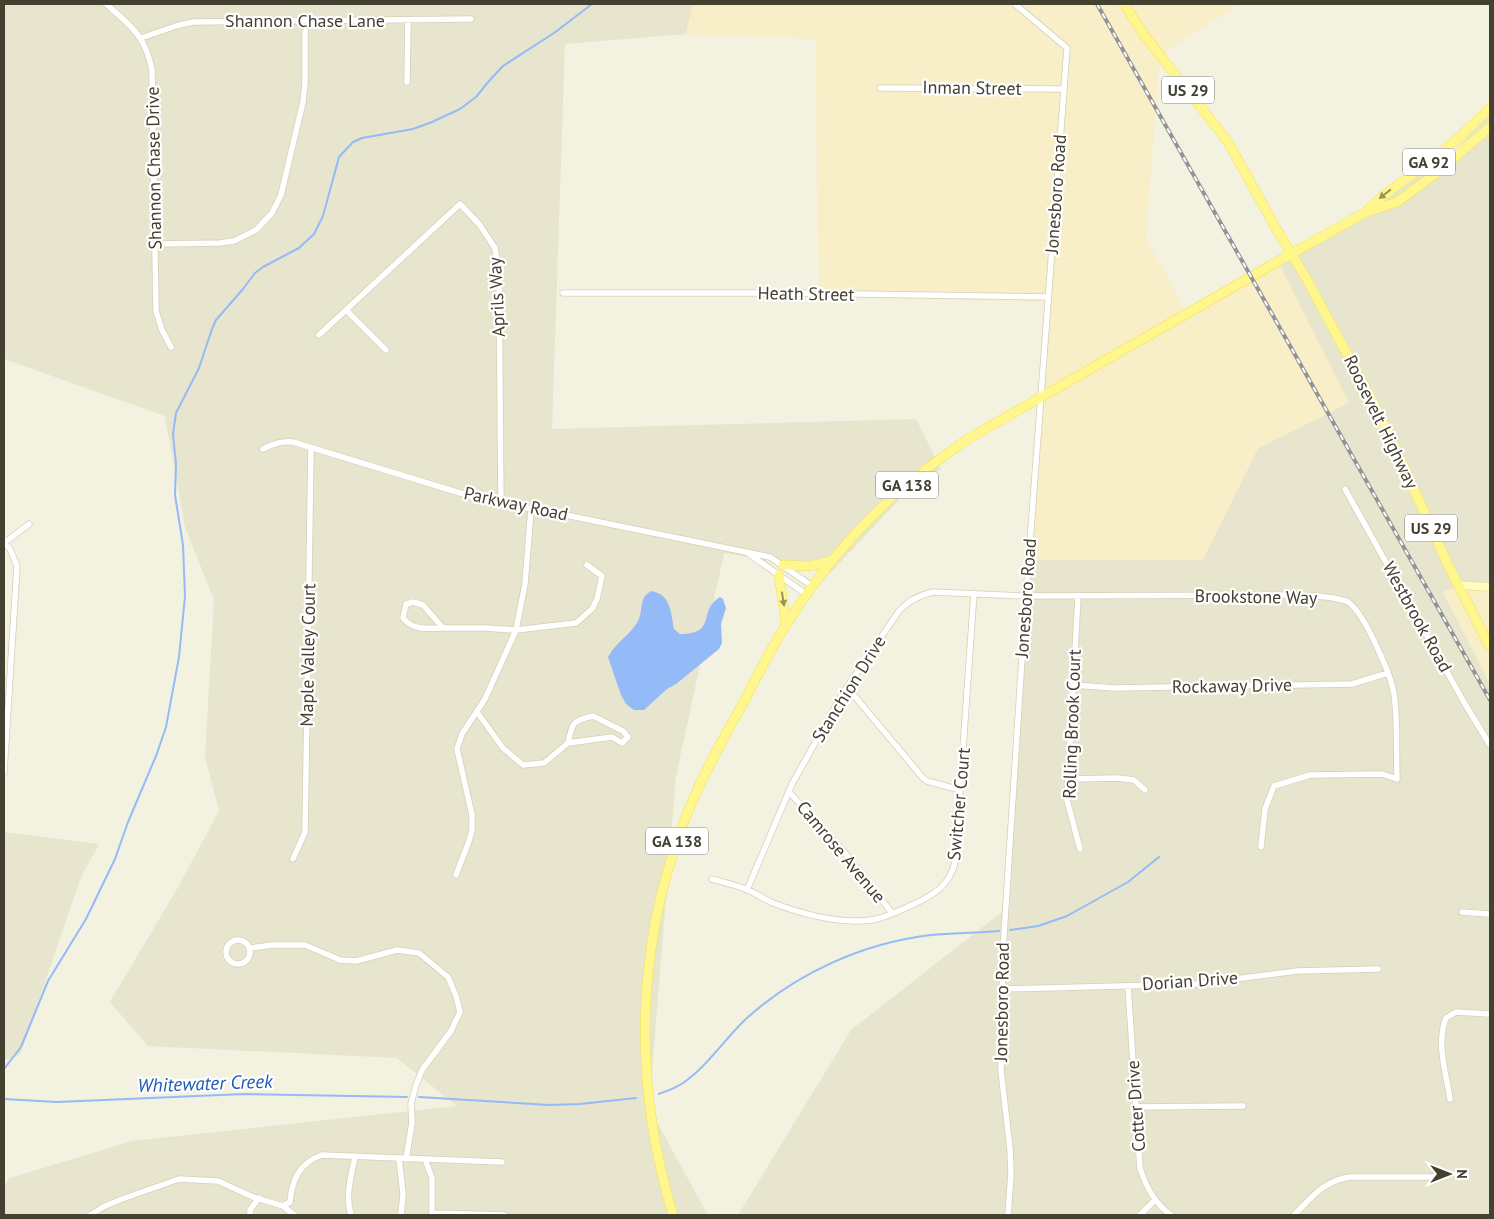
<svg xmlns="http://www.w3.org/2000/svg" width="1494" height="1219" viewBox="0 0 1494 1219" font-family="'PT Sans',sans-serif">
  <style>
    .residential { fill: #e7e5ce }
    .commercial { fill: #f8eec8 }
    .water { fill: #94baf8 }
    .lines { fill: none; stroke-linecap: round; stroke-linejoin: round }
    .stream { stroke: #94baf8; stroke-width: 2 }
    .street-casing { stroke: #d4d0b6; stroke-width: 7 }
    .secondary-casing { stroke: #d8d48a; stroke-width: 9 }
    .primary-casing { stroke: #f0e351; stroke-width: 10 }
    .street { stroke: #fff; stroke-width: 5.5 }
    .secondary { stroke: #fffdbe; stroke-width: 8 }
    .primary { stroke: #fff78d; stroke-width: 9 }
    .rail-casing { stroke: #939393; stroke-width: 4 }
    .rail { stroke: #fff; stroke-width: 2; stroke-dasharray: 5.5; stroke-linecap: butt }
    .oneway { fill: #98935a }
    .labels { text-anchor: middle; stroke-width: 4.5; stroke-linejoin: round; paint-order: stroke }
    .shield { fill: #fff; stroke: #7c7a6f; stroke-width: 1 }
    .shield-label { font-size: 16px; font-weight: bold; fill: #444131 }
    .street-label { font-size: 18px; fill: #444131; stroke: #fff }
    .water-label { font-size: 19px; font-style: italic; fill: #2058ba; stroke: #fff }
  </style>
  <rect width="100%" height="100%" fill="#f3f1e0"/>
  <!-- residential -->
  <path class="residential" d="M4 4H693L686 34 565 44 552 429 916 419 941 469 910 488 831 572 724 553 676 776 649 1108 708 1215H4V1186L10 1178 132 1141 457 1106 397 1058 148 1046 110 1002 177 889 219 811 205 757 214 600 185 527 165 416 4 359Z
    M1490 109V585L1443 592 1490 684V1215H738L851 1030 1007 908 1027 560 1203 559 1258 448 1348 403 1279 264 1455 152Z
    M4 832 99 844 81 877 20 1055 4 1060Z"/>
  <!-- commercial -->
  <path class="commercial" d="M693 4H1240L1160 55 1146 238 1187 314 1279 264 1349 403 1258 448 1203 560H1027L1046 302 819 297 815 39 686 34Z
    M1461 585H1490V684L1443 592Z"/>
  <!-- water -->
  <path class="water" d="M652 591C671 595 671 613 674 629L680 634C718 634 697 611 720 597L723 599 726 608 721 624 722 643 719 649 676 684 667 689 644 710H634L626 704 621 695 608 657C616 642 632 634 639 619 643 609 639 596 652 591Z"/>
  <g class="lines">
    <!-- stream -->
    <path class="stream" d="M1010 930 1038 926 1067 916 1128 882 1159 857
      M4 1069 21 1047 48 981 86 919 115 859 128 822 156 756 166 727 179 657 185 596 183 545 175 495 176 464 173 434 176 413 199 368 212 329 216 320 243 289 255 273 263 267 299 248 314 234 323 216 339 157 353 142 362 138 413 129 432 122 460 109 476 97 489 81 503 66 554 33 592 4
      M659 1094C667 1091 676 1088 683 1083 707 1067 725 1038 747 1018 797 973 863 943 931 935 953 933 976 933 999 931
      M419 1097 549 1105 580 1104 636 1098
      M4 1099 57 1102 244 1094 407 1097"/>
    <!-- street casing -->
    <g class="street-casing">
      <path id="street" d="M106 4C131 26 145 35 152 70L156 311 162 330 171 347
        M141 38 179 25 194 22 471 19
        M407 82 408 21
        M880 88 1064 89
        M155 244 220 243 234 241 256 230 272 213 281 195 303 102 305 83V21
        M563 293H795L1048 297
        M347 311 386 350
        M319 335 460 204 479 224 495 248 499 276 501 504
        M263 449C273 444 281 441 293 442L493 503 551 512 770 557 812 586
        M1345 489 1465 704 1490 745
        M4 542 10 549 17 566 4 772
        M4 543 29 524
        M749 554 806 594
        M1078 596 1067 800 1080 849
        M413 602 423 605 443 628C426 628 414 631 403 618L406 604Z
        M443 628H484L516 630 576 623 592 609 597 599 602 576 587 565
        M1074 685 1114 688 1352 684 1388 673
        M847 687 923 778 927 781 960 790
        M477 712 503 748 523 765 544 763 568 743
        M593 716 623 731 628 737 622 743 612 737 568 743C572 723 573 720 593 716Z
        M1068 779 1118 778 1134 780 1145 790
        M789 792 845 853 892 913
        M293 859 305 832 311 448
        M456 875 469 841 472 830V815L457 749 462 734 485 699 516 630 525 584 531 509
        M712 879C723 882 735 885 746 889 755 893 764 899 773 903 802 914 839 924 871 920 885 918 901 910 914 904 934 895 950 885 955 862L974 593
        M747 890 792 784 843 693 899 611C909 600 919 595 933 592L1026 596 1298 595C1312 596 1336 596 1348 602 1364 612 1391 675 1394 694 1398 722 1396 751 1397 779L1382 774 1310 775 1274 786 1265 809 1261 847
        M1462 912 1490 914
        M226 952a12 12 0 1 1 24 0a12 12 0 1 1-24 0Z
        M250 948 272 945H305L340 960 356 961 397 950 419 953 448 977 456 996 460 1012 451 1031 422 1070 416 1085 411 1104 412 1123 406 1159
        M1128 986 1140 1168C1146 1187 1155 1204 1171 1215
        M1002 989 1196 984 1297 971 1378 969
        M1450 1099C1446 1073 1436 1043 1446 1018L1456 1012 1490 1014
        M1135 1107 1243 1106
        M399 1158 403 1194 401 1215
        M425 1159 432 1178V1215
        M283 1206 290 1202C292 1180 299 1163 322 1155L502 1162
        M432 1213 504 1215
        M90 1215 105 1206 122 1199 179 1179 218 1181 253 1197 283 1206 294 1215
        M250 1215V1210L259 1198
        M351 1215C345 1196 351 1176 355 1157
        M1008 1215 1011 1174 1010 1149 1001 1070 1003 950 1026 596 1067 48 1015 4
        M1140 1215 1155 1200
        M1294 1215C1312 1197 1323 1181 1350 1177H1433L1440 1174"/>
    </g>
    <!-- secondary casing -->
    <g class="secondary-casing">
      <path id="secondary" d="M1458 585 1490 587"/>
    </g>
    <!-- primary casing -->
    <g class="primary-casing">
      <path id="primary" d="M1124 4 1145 36 1228 142 1277 230 1306 278 1375 406 1396 449 1448 565 1490 647
        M1368 210C1384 193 1401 183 1420 169 1445 151 1468 130 1490 108
        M783 565 810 566 831 561
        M779 575 786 624
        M673 1215C634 1086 635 954 682 827 698 783 721 743 743 703 757 677 770 650 786 625 817 576 854 531 897 493 919 473 944 456 968 439L1291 254 1366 212 1397 202 1435 174 1490 127"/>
    </g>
    <!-- street -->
    <use href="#street" class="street"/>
    <!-- secondary -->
    <use href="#secondary" class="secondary"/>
    <!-- primary -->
    <use href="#primary" class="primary"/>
    <!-- rail casing -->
    <g class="rail-casing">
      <path id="rail" d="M1097 4 1490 700"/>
    </g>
    <!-- rail -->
    <use href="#rail" class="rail"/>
  </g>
  <!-- one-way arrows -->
  <defs><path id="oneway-solid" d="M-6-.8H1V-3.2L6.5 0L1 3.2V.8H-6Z" transform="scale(1.25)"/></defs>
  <g class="oneway">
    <use href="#oneway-solid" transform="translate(1385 194) rotate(142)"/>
    <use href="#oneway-solid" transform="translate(783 599) rotate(81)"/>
  </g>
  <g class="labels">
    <!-- shield labels -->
    <g class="shield">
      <rect x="1162" y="76.5" width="52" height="27" rx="4"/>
      <rect x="1403" y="148.5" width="52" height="27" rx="4"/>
      <rect x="876" y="471.5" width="62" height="27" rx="4"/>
      <rect x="1405" y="514.5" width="52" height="27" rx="4"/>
      <rect x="646" y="827.5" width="62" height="27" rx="4"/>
    </g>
    <g class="shield-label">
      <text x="1188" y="96">US 29</text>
      <text x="1429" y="168">GA 92</text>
      <text x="907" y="491">GA 138</text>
      <text x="1431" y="534">US 29</text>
      <text x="677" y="847">GA 138</text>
    </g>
    <!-- street labels -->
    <g class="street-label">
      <text x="305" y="27">Shannon Chase Lane</text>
      <text transform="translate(972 88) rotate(1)" y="6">Inman Street</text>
      <text transform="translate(154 168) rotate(-91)" y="6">Shannon Chase Drive</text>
      <text transform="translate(1056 194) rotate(-86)" y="6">Jonesboro Road</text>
      <text transform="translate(806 294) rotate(1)" y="6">Heath Street</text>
      <text transform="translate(497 297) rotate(-93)" y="6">Aprils Way</text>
      <text transform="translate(1381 422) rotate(64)" y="6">Roosevelt Highway</text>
      <text transform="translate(516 504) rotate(12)" y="6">Parkway Road</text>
      <text transform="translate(1256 597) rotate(1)" y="6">Brookstone Way</text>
      <text transform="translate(1026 598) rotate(-86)" y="6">Jonesboro Road</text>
      <text transform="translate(1417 617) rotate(61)" y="6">Westbrook Road</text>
      <text transform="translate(308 655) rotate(-89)" y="6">Maple Valley Court</text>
      <text transform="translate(1232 686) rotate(-1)" y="6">Rockaway Drive</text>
      <text transform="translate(849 689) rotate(-58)" y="6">Stanchion Drive</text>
      <text transform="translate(1072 724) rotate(-88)" y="6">Rolling Brook Court</text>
      <text transform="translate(959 804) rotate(-85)" y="6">Switcher Court</text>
      <text transform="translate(841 852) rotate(50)" y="6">Camrose Avenue</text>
      <text transform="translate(1190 981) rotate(-4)" y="6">Dorian Drive</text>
      <text transform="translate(1002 1002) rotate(-89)" y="6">Jonesboro Road</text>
      <text transform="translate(1136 1106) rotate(-94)" y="6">Cotter Drive</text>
    </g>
    <!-- water labels -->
    <g class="water-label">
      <text transform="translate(205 1083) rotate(-2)" y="7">Whitewater Creek</text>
    </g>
  </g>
  <!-- border -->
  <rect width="1494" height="1219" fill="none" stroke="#444131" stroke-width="10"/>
  <!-- north arrow -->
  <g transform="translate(1449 1174) rotate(90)" stroke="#ffffff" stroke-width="4" paint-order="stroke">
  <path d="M0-4L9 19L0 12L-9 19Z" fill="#444131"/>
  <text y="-8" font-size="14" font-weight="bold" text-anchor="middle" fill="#444131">N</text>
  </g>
</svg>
